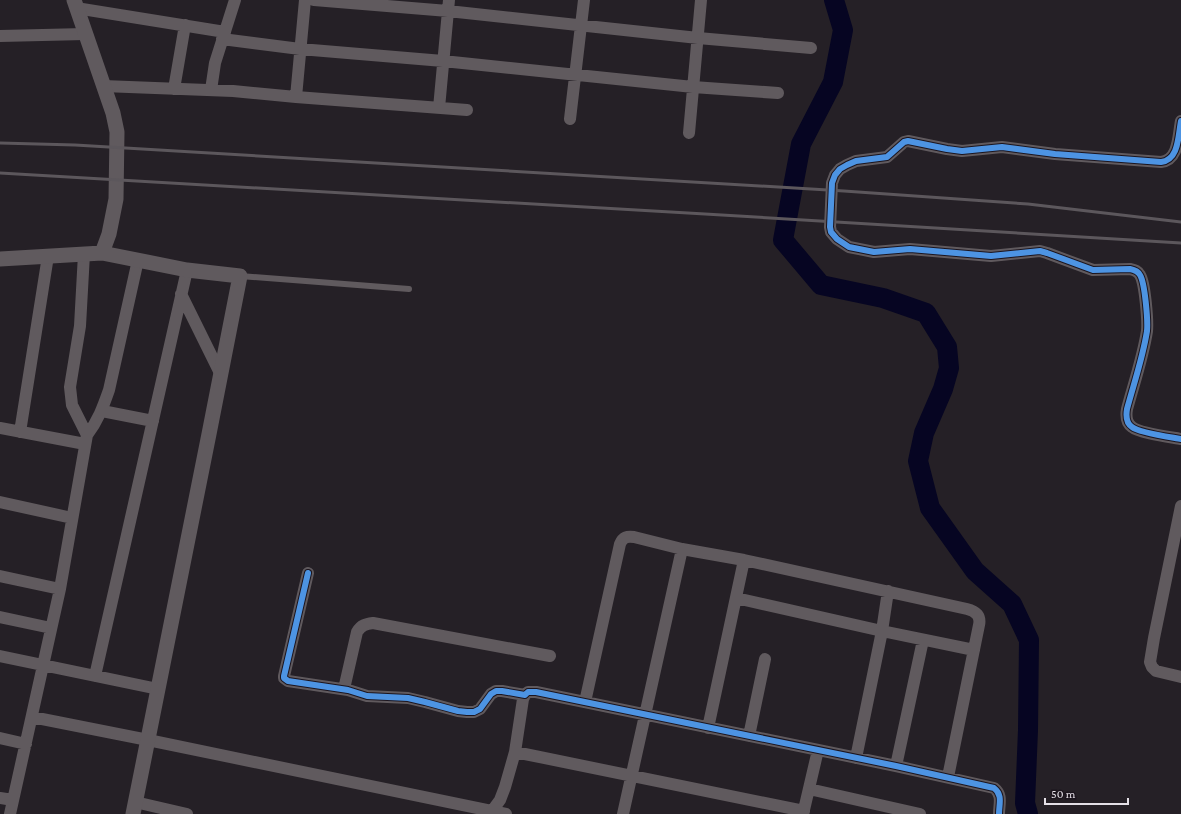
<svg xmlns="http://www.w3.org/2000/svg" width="1181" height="814" viewBox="0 0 1181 814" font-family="'Crimson Pro',serif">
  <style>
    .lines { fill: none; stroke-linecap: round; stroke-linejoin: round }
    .river { stroke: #060522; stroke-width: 20 }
    .service { stroke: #605a5e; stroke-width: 6 }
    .minor { stroke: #605a5e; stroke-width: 12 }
    .tertiary { stroke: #605a5e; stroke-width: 15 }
    .rail { stroke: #5c575c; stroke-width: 3 }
    .cycleway-casing { stroke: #1c151e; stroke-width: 8 }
    .cycleway { stroke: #4d94e3; stroke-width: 6 }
  </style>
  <rect width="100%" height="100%" fill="#252026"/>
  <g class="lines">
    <!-- river -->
    <path class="river" d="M834 0 843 30 833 82 801 144 783 240 821 285 883 298 926 313 947 347 949 368 943 389 924 433 918 461 930 508 975 571 1012 604 1029 640 1028 730 1025 803 1028 814"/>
    <!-- service -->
    <path class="service" d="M240 276 409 289"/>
    <!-- minor -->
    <path class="minor" d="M314 0 448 11 698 38 811 48
      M76 8 225 32
      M0 36 85 34
      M222 39 300 49 443 61 693 87 778 93
      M103 86 233 91 296 97 467 110
      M174 89 185 25
      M211 90 215 63 235 0
      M296 97 305 0
      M439 108 449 0
      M570 119 584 0
      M1181 121C1178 136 1179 160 1161 162L1055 154 1002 147 962 151 947 149 908 141 904 142 887 157 856 161 847 165 840 169 835 175 832 183 830 227 831 232 837 239 849 247 874 252 910 249 991 256 1040 251 1047 253 1093 270 1130 269C1135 270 1138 271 1140 275 1145 283 1148 321 1147 331 1143 357 1134 383 1127 409 1126 415 1126 423 1132 427 1139 433 1170 437 1181 439
      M689 133 701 0
      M84 254 80 326 70 387 72 405 87 435
      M181 294 221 375
      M102 411 153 421
      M0 428 85 444
      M20 432 48 256
      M0 502 72 518
      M1181 506 1154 638 1150 662 1152 667 1156 671 1181 677
      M308 573 284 676V678L288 681 348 690 367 696 408 698 425 702 458 711 467 712H474L480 709 491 694 496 691H502L525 695 528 692H536L896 766 994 788C1003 795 999 804 999 814
      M0 576 60 589
      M736 598 882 631 974 650
      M0 617 51 628
      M0 656 158 689
      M95 676 187 270
      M344 689 357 632C361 625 366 624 373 623L550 656
      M585 702 620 544C623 537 627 536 634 537L682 549 744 560 967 609C976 611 981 616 979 625L948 777
      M32 717 148 740 506 814
      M708 728 744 560
      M749 736 765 659
      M0 738 26 744
      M515 752 804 811
      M856 758 882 631 888 591
      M896 766 923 640
      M809 789 920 814
      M0 798 13 800
      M135 802 187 814
      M10 814 60 589 87 435C98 421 103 407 109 390L138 260
      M492 814V811L500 800 505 787 515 752 523 699 525 695
      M623 814 682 549
      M803 814 818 750"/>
    <!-- tertiary -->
    <path class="tertiary" d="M102 253 187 270 240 276 209 434 133 814
      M0 259 102 253 109 234 116 199 117 132 113 113 74 0"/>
    <!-- rail -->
    <path class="rail" d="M0 143 75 145 844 191 1028 204 1181 222
      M0 173 705 214 1181 243"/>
    <!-- cycleway casing -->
    <g class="cycleway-casing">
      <path id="cycleway" d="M1181 121C1178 136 1179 160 1161 162L1055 154 1002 147 962 151 947 149 908 141 904 142 887 157 856 161 847 165 840 169 835 175 832 183 830 227 831 232 837 239 849 247 874 252 910 249 991 256 1040 251 1047 253 1093 270 1130 269C1135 270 1138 271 1140 275 1145 283 1148 321 1147 331 1143 357 1134 383 1127 409 1126 415 1126 423 1132 427 1139 433 1170 437 1181 439
        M308 573 284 676V678L288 681 348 690 367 696 408 698 425 702 458 711 467 712H474L480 709 491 694 496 691H502L525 695 528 692H536L896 766 994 788C1003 795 999 804 999 814"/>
    </g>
    <!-- cycleway -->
    <use href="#cycleway" class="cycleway"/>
  </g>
  <!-- scale -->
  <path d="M1045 798v6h83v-6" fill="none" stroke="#e5e0e7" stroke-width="2"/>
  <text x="1051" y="798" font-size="12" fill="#e5e0e7" stroke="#1c151e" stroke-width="3" paint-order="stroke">50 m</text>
</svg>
